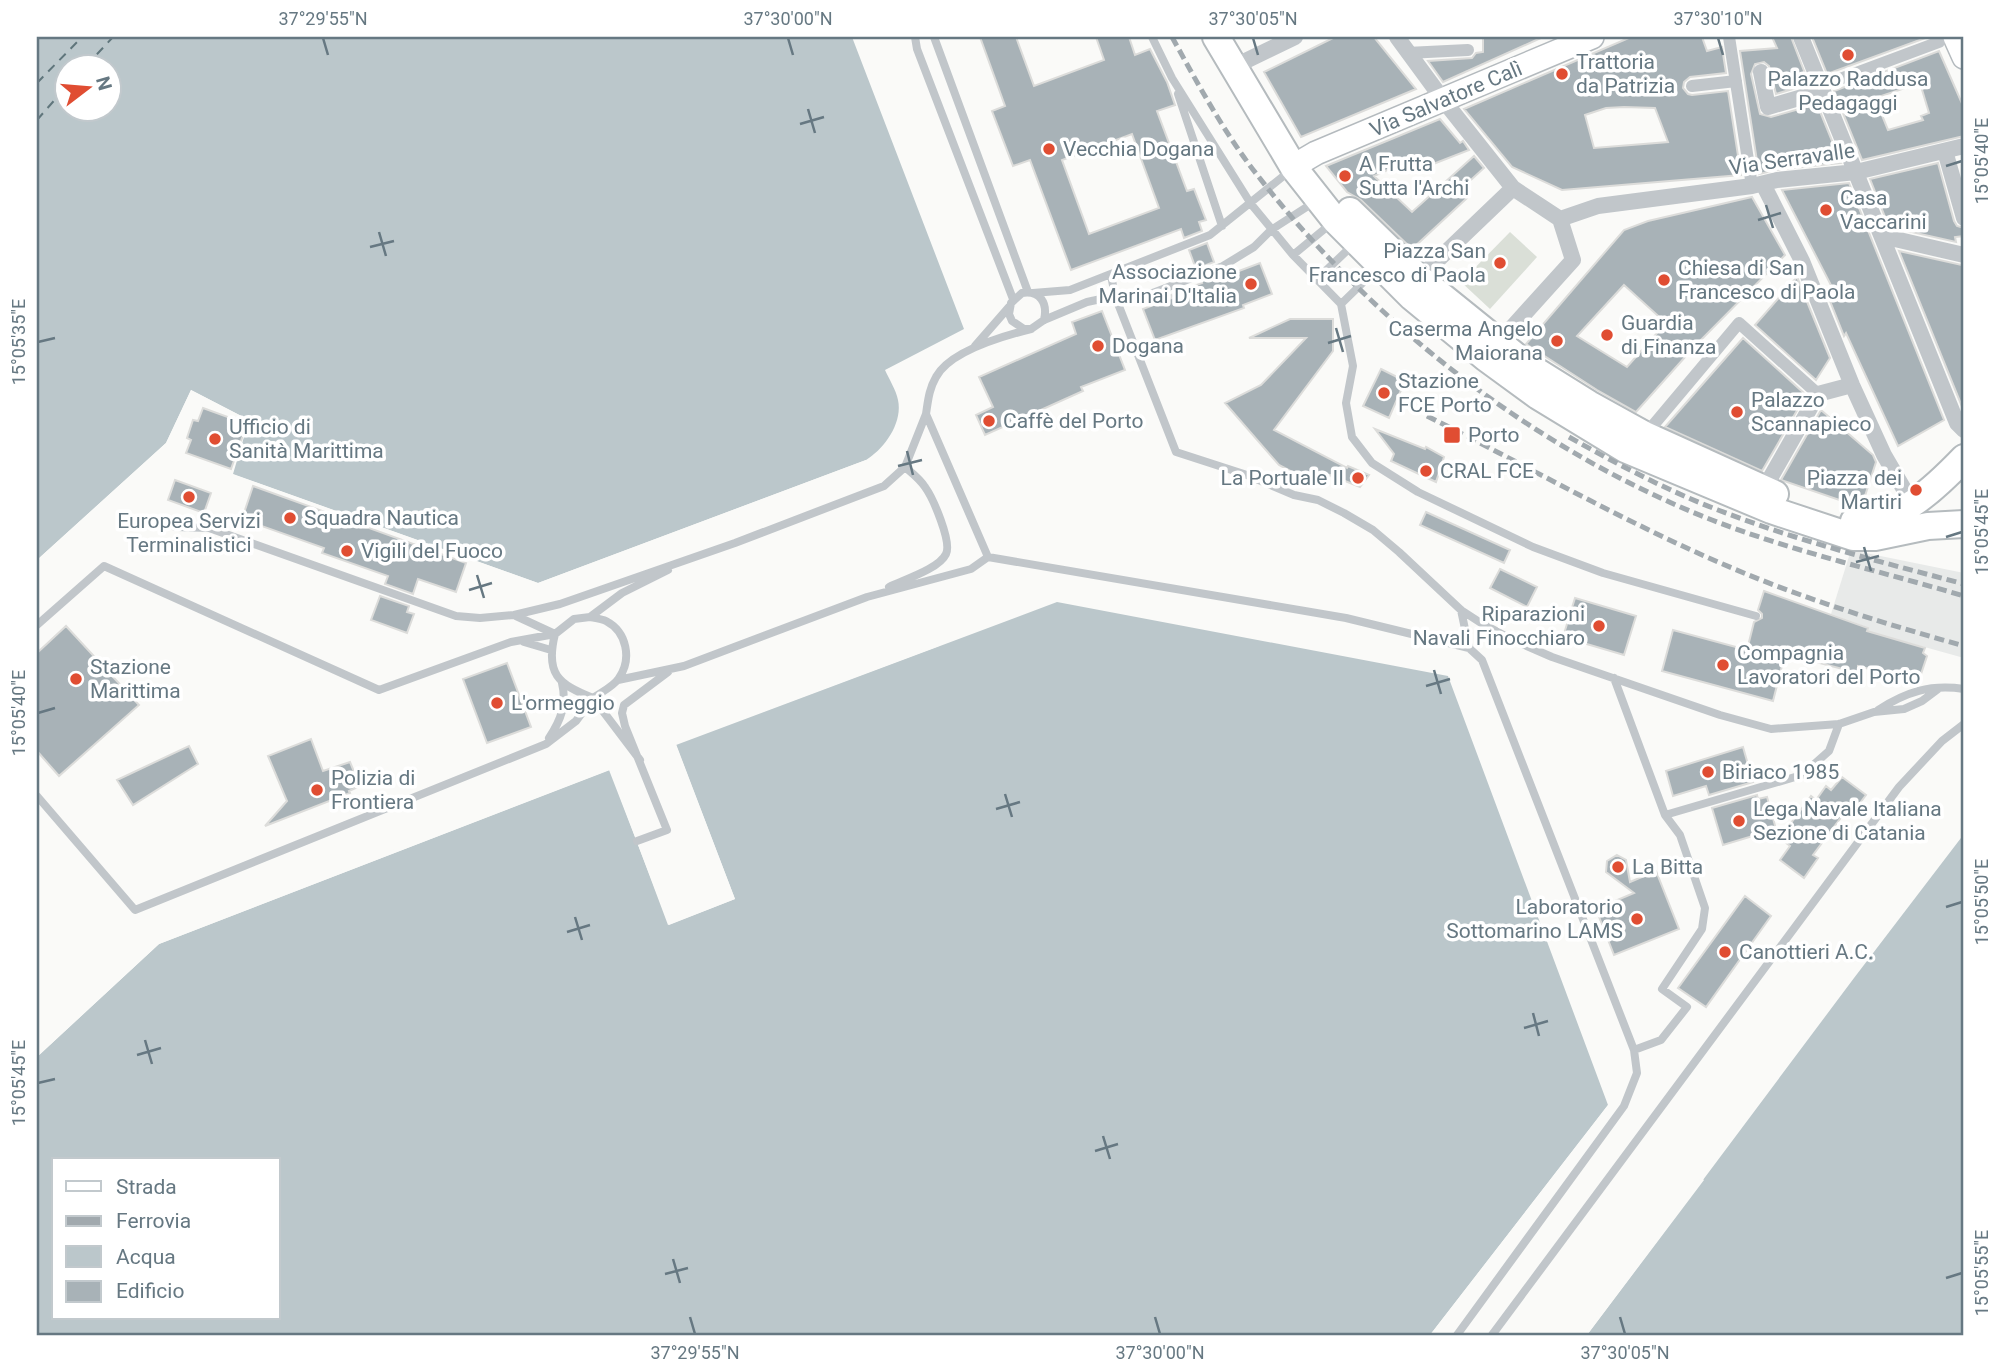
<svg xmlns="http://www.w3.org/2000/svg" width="2001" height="1372" viewBox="0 0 2001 1372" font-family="Roboto,sans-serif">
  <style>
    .built { fill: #e8eae9 }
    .green { fill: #dadfd7 }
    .water { fill: #bbc7cb; fill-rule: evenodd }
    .pier { fill: #fafaf8 }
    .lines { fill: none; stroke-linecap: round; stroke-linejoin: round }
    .ferry { stroke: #60767c; stroke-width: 2; stroke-dasharray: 9 7; stroke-linecap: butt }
    .building { fill: #a8b2b7; stroke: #dcdcda; stroke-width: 2; fill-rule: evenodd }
    .secondary-casing { stroke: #b4babe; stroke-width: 26 }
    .primary-casing { stroke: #b5bbbe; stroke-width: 30 }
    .service { stroke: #c1c6ca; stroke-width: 8 }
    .pedestrian { stroke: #c1c6ca; stroke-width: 12 }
    .minor { stroke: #c1c6ca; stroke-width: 16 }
    .secondary { stroke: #fff; stroke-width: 23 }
    .primary { stroke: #fff; stroke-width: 26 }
    .rail { stroke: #a1a9ae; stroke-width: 5; stroke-dasharray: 10 5; stroke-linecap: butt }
    .ticks { fill: none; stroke: #667882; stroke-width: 2.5 }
    .poi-dot { fill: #e04d32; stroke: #fff; stroke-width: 2.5 }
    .labels { text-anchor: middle; stroke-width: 7; stroke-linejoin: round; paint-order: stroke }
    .poi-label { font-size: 21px; fill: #667882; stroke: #fff; text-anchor: start }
    .street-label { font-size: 21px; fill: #667882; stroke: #fff }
    .neatline { fill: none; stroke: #667882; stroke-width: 2.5 }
    .ticks-label { font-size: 18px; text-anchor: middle; fill: #667882 }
  </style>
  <rect width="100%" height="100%" fill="#fafaf8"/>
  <!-- built -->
  <path class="built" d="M1851 550 1964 573V658L1867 631V627L1831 614Z"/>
  <!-- green -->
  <path class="green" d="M1510 232 1537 257 1490 309 1461 282Z"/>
  <!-- water -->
  <path class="water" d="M37 37H852L964 329 885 370C889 379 896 390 898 400 903 423 884 449 866 460L538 583 232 474 249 420 191 390 166 443 37 560ZM66 66H108V108H66Z
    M1057 602 1448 676 1608 1105 1430 1335H37V1057L159 944 610 770 668 925 735 899 676 745ZM54 1160H278V1318H54Z
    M1964 834V1335H1587L1854 978Z"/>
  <!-- pier -->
  <path class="pier" d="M191 390 249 420 233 474 538 583 866 460 867 463 538 586 230 477 229 473 245 422 192 394 168 446 37 564V560L166 443Z
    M938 643 939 646 676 744 735 899 669 925 609 770 159 944 37 1057V1052L158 941 609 766 613 768 671 921 731 897 673 746V742Z
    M1608 1105 1611 1107 1434 1335H1430Z
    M1701 1178 1704 1180 1587 1335H1583Z"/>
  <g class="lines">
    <!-- ferry -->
    <path class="ferry" d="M86 66 113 37
      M37 83 82 37
      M37 120 66 87"/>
  </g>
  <!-- building -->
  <path class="building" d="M980 37H1016L1034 86 1104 60 1096 37H1129L1135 55 1150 49 1167 82 1175 105 1157 111 1187 191 1194 189 1206 220 1199 222 1202 231 1184 238 1181 229 1071 270 1030 160 1013 166 992 111 1005 106ZM1132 134 1159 208 1089 234 1062 160Z
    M1335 37H1374L1416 89 1301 137 1264 72Z
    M1483 37H1543L1443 82 1428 61 1472 58 1476 53 1483 52Z
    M1631 37H1702L1707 51 1722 47 1726 73 1690 77 1684 82 1683 88 1688 94 1692 95 1728 91 1741 175 1562 190 1512 167 1464 109ZM1624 107 1655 108 1668 142 1594 148 1585 115 1606 108Z
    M1772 37H1791L1809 84 1776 94 1769 66 1764 62 1755 64 1751 74 1760 114 1771 117 1817 104 1841 163 1776 170 1759 174 1740 51 1777 48Z
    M1812 37H1928L1827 74Z
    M1939 51 1964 108V136L1862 160 1834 91ZM1920 83 1929 113 1921 116 1923 120 1888 130 1875 98Z
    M1440 119 1460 143 1463 141 1469 150 1423 168 1414 158 1374 176 1412 212 1474 156 1484 168 1461 189 1467 198 1412 249 1361 200 1347 192 1326 166Z
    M1938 163 1954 221 1957 226 1964 228V236L1955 237 1956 242 1889 227 1870 179Z
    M1849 183 1944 420 1898 446 1846 333 1844 336 1828 296 1835 293 1782 190Z
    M1752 197 1785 255 1694 347 1636 412 1597 390 1526 344 1624 230 1648 221ZM1624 285 1666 323 1627 367 1577 336Z
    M1207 243 1214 262 1196 269 1189 250Z
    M1899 251 1962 265 1964 275 1963 409Z
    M1260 263 1272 294 1243 305 1244 308 1155 340 1143 309 1172 298 1171 295 1202 283 1201 281 1219 275 1220 276 1231 272V274Z
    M1797 277 1830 358 1816 380 1755 325Z
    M1102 311 1125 370 1081 387 1083 391 985 435 976 415 993 407 979 377 1076 334 1072 322Z
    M1290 319H1333V351L1274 430 1347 468 1348 466 1369 475 1360 487 1330 475 1327 482 1296 474 1279 465 1225 403 1261 385 1306 338H1249Z
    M1743 338 1806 395 1762 471 1665 427Z
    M1381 369 1405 381 1389 418 1363 406Z
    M203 408 247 424 231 469 186 453 191 440 187 438 193 420 198 421Z
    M1821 410 1873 455 1876 462 1862 505H1854L1781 480Z
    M1375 429 1425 449 1426 447 1444 457 1436 482 1391 461 1394 454Z
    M175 480 211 493 204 513 168 500Z
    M253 486 466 563 456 592 418 579 413 594 385 584 388 576 322 553 324 548 242 519Z
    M1426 512 1510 550 1504 563 1420 525Z
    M1500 569 1537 587 1527 607 1490 588Z
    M1764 591 1868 628 1867 631 1925 648 1923 653 1927 656 1920 677 1903 678 1858 666V673L1785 654 1773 701 1662 671 1673 630 1747 650 1754 622 1762 618V614L1758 610Z
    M380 596 409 606 407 612 414 614 407 633 371 620Z
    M1575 598 1636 616 1624 655 1563 637Z
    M66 626 139 705 59 776 37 751V653Z
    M507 663 531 727 487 743 463 679Z
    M311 739 323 771 350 762 360 786 349 791 350 793 265 826 287 801 268 756Z
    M189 746 198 764 133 805 117 780Z
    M1743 747 1753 782 1709 795 1706 786 1673 796 1666 771Z
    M1842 777 1866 795 1851 815 1846 811 1813 855 1818 858 1804 878 1780 860 1790 846 1780 838 1811 796 1816 800 1826 786 1831 790Z
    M1757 795 1758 799 1767 797 1776 829 1723 845 1712 808Z
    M1617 855 1626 860 1630 882 1656 871 1679 929 1614 955 1596 909 1634 893 1606 872 1607 861Z
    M1745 896 1771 916 1706 1007 1678 988Z"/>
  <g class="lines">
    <!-- secondary casing -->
    <g class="secondary-casing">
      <path id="secondary" d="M1955 37 1964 57
        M1299 163 1316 153 1592 37"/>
    </g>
    <!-- primary casing -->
    <g class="primary-casing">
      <path id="primary" d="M1216 37 1294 168 1335 220 1412 297 1486 358 1538 396 1625 449 1771 510 1853 537H1875L1928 526 1964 524
        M1350 211 1419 278 1528 366 1589 404 1645 435 1775 494
        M1854 521C1895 528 1939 484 1964 458"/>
    </g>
    <!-- service -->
    <path class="service" d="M915 37 917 49 1013 299
      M934 37 1028 292
      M1152 37 1172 78 1251 204 1293 255 1341 304 1353 366 1346 403 1352 437 1372 463 1418 492 1533 547 1603 573 1756 616
      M1178 94 1222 226
      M1293 255 1333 222
      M1111 275 1115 296 1176 452 1247 475 1294 495 1318 500 1344 513 1373 530 1399 552 1461 610 1481 623 1513 640 1552 657 1720 715 1771 729 1839 724 1874 712 1904 709 1922 701 1938 689
      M1317 279 1354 244
      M1033 293 1070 290 1210 235 1291 170
      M1341 304 1379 267
      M1044 320C1048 303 1040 290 1022 293L1011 303 1009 314 1012 321 1024 329H1031L1044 320 1087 302 1115 296 1137 299 1223 266 1254 247 1271 230 1316 201
      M1031 329C1003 336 950 351 936 377 929 389 928 401 926 414L988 557 1346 618 1469 648 1482 660 1634 1050 1637 1073 1624 1106 1457 1335
      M975 346 1009 307
      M175 527 209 528 456 616 480 618 514 615 560 604 735 543 884 486 905 467 926 414
      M889 587C903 580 939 569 946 554 952 542 933 498 925 487 920 479 912 473 905 467
      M1461 610 1469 648
      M516 616 555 634
      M590 617C595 618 602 619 606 621 627 632 632 659 619 678 614 686 602 692 593 698 558 684 545 674 555 634L574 619Z
      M590 617 622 593 668 570
      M37 625 104 566 379 690 511 642 555 634
      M524 642 551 650
      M1614 678 1665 815 1680 835 1705 908 1702 929 1662 989 1687 1007 1661 1040 1634 1050
      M618 680 684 666 867 597 971 569 988 557
      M1878 710C1906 692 1930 684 1964 689
      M549 738C561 720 567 704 562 683
      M37 796 135 910 546 744 576 721 593 698 640 760
      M1665 815 1802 775 1829 751 1839 724
      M637 841 667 830 625 726 622 713 624 705 668 672
      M1492 1335 1899 787 1942 741 1964 724"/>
    <!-- pedestrian -->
    <path class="pedestrian" d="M1729 37 1752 186
      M1407 53 1468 50
      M1692 86 1736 81
      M1821 86 1939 42
      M1645 435 1739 323 1818 394"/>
    <!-- minor -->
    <path class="minor" d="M1397 37 1444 101 1513 188
      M1801 37 1957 423 1964 430
      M1233 67 1295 37
      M1761 72 1768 107 1823 91
      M1945 151 1964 218
      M1763 184 1802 261 1852 385 1884 455 1912 503
      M1560 219 1598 206 1752 186 1777 180 1856 172 1964 146
      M1882 236 1964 255
      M1419 278 1513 188 1560 219 1573 260 1498 343
      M1764 489 1818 394 1852 385"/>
    <!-- secondary -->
    <use href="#secondary" class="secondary"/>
    <!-- primary -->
    <use href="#primary" class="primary"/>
    <!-- rail -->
    <path class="rail" d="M1172 37C1198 84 1224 133 1258 176 1373 324 1536 451 1712 520 1794 552 1880 571 1964 596
      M1427 416C1529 467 1628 524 1732 568 1807 600 1886 624 1964 646
      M1569 437C1617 464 1666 490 1718 510 1798 541 1881 562 1964 584"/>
  </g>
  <!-- ticks -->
  <path class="ticks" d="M323 38 328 55M788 38 793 55M1253 38 1258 55M1718 38 1723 55M808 109 815 133M800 124 824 117M1946 166 1962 161M1766 205 1773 228M1758 220 1781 213M379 232 386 256M370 247 394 241M1336 328 1343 352M38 342 55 338M1328 343 1351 336M907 451 913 475M898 466 922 460M1946 537 1962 532M1864 547 1871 571M1856 562 1879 556M477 575 484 598M469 590 492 583M1434 670 1441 694M1426 686 1450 679M38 713 55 708M1005 794 1012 817M996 809 1020 802M1946 907 1962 902M575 917 582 940M567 932 590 925M1533 1013 1539 1036M1524 1028 1548 1021M145 1040 152 1064M137 1055 161 1048M38 1083 55 1079M1103 1136 1110 1159M1095 1151 1118 1144M673 1259 680 1283M665 1274 688 1268M1946 1278 1962 1273M690 1317 695 1334M1155 1317 1160 1334M1620 1317 1625 1334"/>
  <!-- markers -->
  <g class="poi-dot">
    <circle cx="1848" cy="55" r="7"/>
    <circle cx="1562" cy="74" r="7"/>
    <circle cx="1049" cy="149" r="7"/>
    <circle cx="1345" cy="176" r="7"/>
    <circle cx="1826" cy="210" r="7"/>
    <circle cx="1500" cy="263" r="7"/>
    <circle cx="1664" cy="280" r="7"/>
    <circle cx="1251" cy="284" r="7"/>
    <circle cx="1607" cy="335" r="7"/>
    <circle cx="1557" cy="341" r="7"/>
    <circle cx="1098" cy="346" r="7"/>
    <circle cx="1384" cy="393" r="7"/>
    <circle cx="1737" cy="412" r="7"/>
    <circle cx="989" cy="421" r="7"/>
    <rect x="1443" y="426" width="18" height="18" rx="3.5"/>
    <circle cx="215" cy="439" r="7"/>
    <circle cx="1426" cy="471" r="7"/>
    <circle cx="1358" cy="478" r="7"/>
    <circle cx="1916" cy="490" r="7"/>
    <circle cx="189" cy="497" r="7"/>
    <circle cx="290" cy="518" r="7"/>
    <circle cx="347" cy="551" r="7"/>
    <circle cx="1599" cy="626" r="7"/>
    <circle cx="1723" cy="665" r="7"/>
    <circle cx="76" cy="679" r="7"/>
    <circle cx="497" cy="703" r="7"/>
    <circle cx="1708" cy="772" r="7"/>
    <circle cx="317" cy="790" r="7"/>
    <circle cx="1739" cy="821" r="7"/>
    <circle cx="1618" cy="867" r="7"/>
    <circle cx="1637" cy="919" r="7"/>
    <circle cx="1725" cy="952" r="7"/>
  </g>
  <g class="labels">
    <!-- poi labels -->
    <g class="poi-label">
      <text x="1576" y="69">Trattoria<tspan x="1576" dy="24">da Patrizia</tspan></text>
      <text x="1848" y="86" text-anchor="middle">Palazzo Raddusa<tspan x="1848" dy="24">Pedagaggi</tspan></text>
      <text x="1063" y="156">Vecchia Dogana</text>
      <text x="1359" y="171">A Frutta<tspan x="1359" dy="24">Sutta l'Archi</tspan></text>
      <text x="1840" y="205">Casa<tspan x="1840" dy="24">Vaccarini</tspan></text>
      <text x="1486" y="258" text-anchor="end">Piazza San<tspan x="1486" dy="24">Francesco di Paola</tspan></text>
      <text x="1678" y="275">Chiesa di San<tspan x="1678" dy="24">Francesco di Paola</tspan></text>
      <text x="1237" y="279" text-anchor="end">Associazione<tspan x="1237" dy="24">Marinai D'Italia</tspan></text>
      <text x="1621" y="330">Guardia<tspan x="1621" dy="24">di Finanza</tspan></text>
      <text x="1543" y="336" text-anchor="end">Caserma Angelo<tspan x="1543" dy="24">Maiorana</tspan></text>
      <text x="1112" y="353">Dogana</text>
      <text x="1398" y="388">Stazione<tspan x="1398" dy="24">FCE Porto</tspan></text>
      <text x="1751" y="407">Palazzo<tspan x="1751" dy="24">Scannapieco</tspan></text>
      <text x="1003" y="428">Caffè del Porto</text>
      <text x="229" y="434">Ufficio di<tspan x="229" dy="24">Sanità Marittima</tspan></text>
      <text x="1468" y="442">Porto</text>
      <text x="1440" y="478">CRAL FCE</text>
      <text x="1344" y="485" text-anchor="end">La Portuale II</text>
      <text x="1902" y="485" text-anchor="end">Piazza dei<tspan x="1902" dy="24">Martiri</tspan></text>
      <text x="304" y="525">Squadra Nautica</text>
      <text x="189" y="528" text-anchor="middle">Europea Servizi<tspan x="189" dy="24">Terminalistici</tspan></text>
      <text x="361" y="558">Vigili del Fuoco</text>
      <text x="1585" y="621" text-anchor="end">Riparazioni<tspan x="1585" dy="24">Navali Finocchiaro</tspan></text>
      <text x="1737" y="660">Compagnia<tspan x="1737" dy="24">Lavoratori del Porto</tspan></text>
      <text x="90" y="674">Stazione<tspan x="90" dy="24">Marittima</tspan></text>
      <text x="511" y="710">L'ormeggio</text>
      <text x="1722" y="779">Biriaco 1985</text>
      <text x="331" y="785">Polizia di<tspan x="331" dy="24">Frontiera</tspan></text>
      <text x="1753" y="816">Lega Navale Italiana<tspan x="1753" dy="24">Sezione di Catania</tspan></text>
      <text x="1632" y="874">La Bitta</text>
      <text x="1623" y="914" text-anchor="end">Laboratorio<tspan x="1623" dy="24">Sottomarino LAMS</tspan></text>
      <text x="1739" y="959">Canottieri A.C.</text>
    </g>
    <!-- street labels -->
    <g class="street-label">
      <text transform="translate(1446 99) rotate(-23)" y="7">Via Salvatore Calì</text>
      <text transform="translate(1792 159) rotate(-8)" y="7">Via Serravalle</text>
    </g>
  </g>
  <!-- border -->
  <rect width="2001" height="1372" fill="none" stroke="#ffffff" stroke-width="77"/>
  <!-- legend -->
  <rect x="52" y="1158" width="228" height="161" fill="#ffffff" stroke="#c2c9cd" stroke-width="2"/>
  <rect x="66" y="1181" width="35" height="10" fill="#ffffff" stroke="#c2c9cd" stroke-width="2"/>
  <text x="116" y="1194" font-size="21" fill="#667882">Strada</text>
  <rect x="66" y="1216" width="35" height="10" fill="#a1a9ae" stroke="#c2c9cd" stroke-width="2"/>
  <text x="116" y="1228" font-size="21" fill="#667882">Ferrovia</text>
  <rect x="66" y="1246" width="35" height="21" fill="#bbc7cb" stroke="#c2c9cd" stroke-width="2"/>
  <text x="116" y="1264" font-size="21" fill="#667882">Acqua</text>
  <rect x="66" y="1281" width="35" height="21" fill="#a8b2b7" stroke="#c2c9cd" stroke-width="2"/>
  <text x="116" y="1298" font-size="21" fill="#667882">Edificio</text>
  <!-- north arrow -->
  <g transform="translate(88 88) rotate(74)"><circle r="33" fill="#ffffff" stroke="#c2c9cd" stroke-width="2"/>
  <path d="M0-5L12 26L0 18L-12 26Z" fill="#e04d32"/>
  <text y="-10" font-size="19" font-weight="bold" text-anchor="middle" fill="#667882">N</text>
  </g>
  <rect x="38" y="38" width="1924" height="1296" class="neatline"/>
  <g class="ticks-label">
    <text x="323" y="25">37°29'55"N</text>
    <text x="788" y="25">37°30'00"N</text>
    <text x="1253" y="25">37°30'05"N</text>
    <text x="1718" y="25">37°30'10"N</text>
    <text transform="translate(1982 161) rotate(-90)" y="6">15°05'40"E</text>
    <text transform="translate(19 342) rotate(-90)" y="6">15°05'35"E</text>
    <text transform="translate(1982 532) rotate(-90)" y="6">15°05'45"E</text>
    <text transform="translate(19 713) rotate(-90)" y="6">15°05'40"E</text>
    <text transform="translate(1982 902) rotate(-90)" y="6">15°05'50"E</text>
    <text transform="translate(19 1083) rotate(-90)" y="6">15°05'45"E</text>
    <text transform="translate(1982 1273) rotate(-90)" y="6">15°05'55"E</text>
    <text x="695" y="1359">37°29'55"N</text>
    <text x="1160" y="1359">37°30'00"N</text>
    <text x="1625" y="1359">37°30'05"N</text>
  </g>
</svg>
